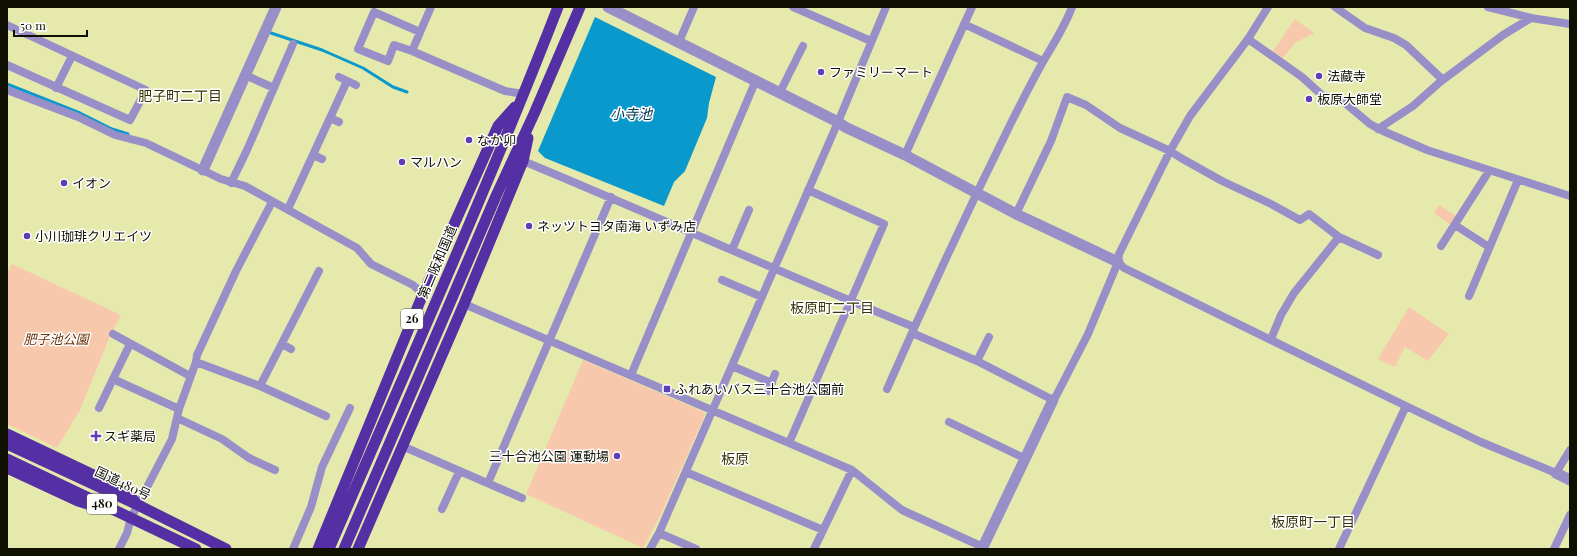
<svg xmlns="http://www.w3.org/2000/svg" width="1577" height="556" viewBox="0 0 1577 556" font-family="'Playfair Display','Noto Sans JP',serif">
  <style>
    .green { fill: #f7c8ac }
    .water { fill: #0999cc }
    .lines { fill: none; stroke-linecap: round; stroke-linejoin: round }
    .stream { stroke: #0999cc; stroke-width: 3 }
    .minor { stroke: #988fc9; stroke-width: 8 }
    .tertiary { stroke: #988fc9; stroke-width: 11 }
    .trunk { stroke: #552fa4; stroke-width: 11 }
    .poi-dot { fill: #613db5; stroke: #fff; stroke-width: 1.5 }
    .labels { text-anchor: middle; stroke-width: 3; stroke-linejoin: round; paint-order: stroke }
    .shield { fill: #fff; stroke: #57584c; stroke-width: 1 }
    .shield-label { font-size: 12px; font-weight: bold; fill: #0f1000 }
    .poi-label { font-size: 13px; fill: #0f1000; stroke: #fff; text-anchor: start }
    .street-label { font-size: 13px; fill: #0f1000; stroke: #fff }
    .park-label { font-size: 13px; font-style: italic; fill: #6b3207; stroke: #fff }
    .neighbourhood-label { font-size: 14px; fill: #353708; stroke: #fff }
    .water-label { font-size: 14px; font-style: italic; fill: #01374d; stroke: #fff }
  </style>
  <rect width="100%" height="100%" fill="#e5eaac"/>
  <!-- green -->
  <path class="green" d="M1295 19 1314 33 1295 43 1283 58 1273 51Z
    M1439 205 1456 216 1451 225 1434 213Z
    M12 264 121 315 110 336 80 410 57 448 7 424V273Z
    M1409 307 1449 334 1428 361 1405 347 1395 367 1378 359Z
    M583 360 704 412 705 415 661 514 643 548 526 494Z"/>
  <!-- water -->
  <path class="water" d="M595 17 716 77 709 103 707 118 685 171 674 182 664 206 545 158 538 151Z"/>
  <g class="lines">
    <!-- stream -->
    <path class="stream" d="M271 33 322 50 363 68 393 87 407 92
      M7 84 80 113 112 129 128 134"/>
    <!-- minor -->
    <path class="minor" d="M431 7 412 51 505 91 524 94
      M793 7 871 41
      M1335 7 1365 28 1394 38 1406 45 1443 80
      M1488 7 1531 18 1570 24
      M964 24 1043 61
      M7 25 146 90 130 120 7 65
      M1248 39 1302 77 1323 96 1339 98 1370 124 1383 131 1427 150 1570 196
      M679 42 694 7
      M412 51 394 45 388 61 358 49 374 12 420 32
      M245 75 274 88
      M339 77 356 85
      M56 88 72 56
      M7 90 78 117 115 135 146 143 221 179 245 186 357 248 371 264 413 285 423 294
      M780 92 803 46
      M330 118 339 122
      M1378 129 1413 106 1440 82 1503 35 1531 18
      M313 155 322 159
      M905 155 972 7
      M523 161C654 215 783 274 914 327
      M231 183 247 150 293 44
      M288 209 347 81
      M1016 214 1051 141 1067 97 1086 105 1120 128 1170 151 1181 158 1222 181 1271 204 1300 220 1309 214 1339 237 1378 255
      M1455 225 1489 247
      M1441 246 1489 171
      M732 250 749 210
      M1118 262 1124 268 1406 406 1481 442 1556 473 1570 450
      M722 280 762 297
      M1469 296 1518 180
      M464 304 852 470 902 510 983 547
      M912 333 977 361 1053 400 1056 396 1088 334 1118 262 1119 254 1170 151 1190 116 1248 39 1268 7
      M113 334 190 376
      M1271 339 1281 315 1294 293 1339 237
      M282 344 291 349
      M977 361 989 337
      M196 362 260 386 326 416
      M732 366 772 383
      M631 375 756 80
      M113 379 179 409
      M260 386 319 271
      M887 389C926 300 967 212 1010 125 1021 103 1032 81 1044 60 1054 43 1065 26 1072 7
      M768 391 775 374
      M99 408 130 344
      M177 418 222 439 249 458 275 470
      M949 422 1024 458
      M789 443 884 224 808 190
      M402 446 522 498
      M686 472 823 530
      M488 483 611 197
      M442 509 459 472
      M659 533 696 549
      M119 549 127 533 131 518 172 439 179 409 196 362 197 355 236 271 272 202
      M293 549 311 507 322 467 350 408
      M650 549 659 533 838 122 886 7
      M814 549 852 470
      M1339 549 1406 406
      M1554 549 1570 515"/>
    <!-- tertiary -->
    <path class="tertiary" d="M608 7 838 122 845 127 905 155 1016 214 1118 262
      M203 170 276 7
      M1556 473 1570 480
      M982 549 1053 400"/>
    <!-- trunk -->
    <path class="trunk" d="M7 434 125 490 136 503
      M7 444 138 505 226 549
      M7 459 196 549
      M7 468 78 501 94 506
      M318 549 423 294 498 126 515 107
      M329 549C406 369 487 190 558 7
      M344 549 496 196 534 114 580 7
      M358 549 464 304 523 161 528 138"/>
  </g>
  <!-- markers -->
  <g class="poi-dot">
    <circle cx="821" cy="72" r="4"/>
    <circle cx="1319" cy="76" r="4"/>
    <circle cx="1309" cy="99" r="4"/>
    <circle cx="469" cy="140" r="4"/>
    <circle cx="402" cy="162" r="4"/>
    <circle cx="64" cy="183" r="4"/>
    <circle cx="529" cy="226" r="4"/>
    <circle cx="27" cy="236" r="4"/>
    <rect x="663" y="385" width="8" height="8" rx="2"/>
    <path d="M94 430h4v4h4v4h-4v4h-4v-4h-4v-4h4z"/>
    <circle cx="617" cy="456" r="4"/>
  </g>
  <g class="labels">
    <!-- shield labels -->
    <g class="shield">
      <rect x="401" y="309" width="22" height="20" rx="3"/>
      <rect x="87" y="494" width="30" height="20" rx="3"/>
    </g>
    <g class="shield-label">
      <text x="412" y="323">26</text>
      <text x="102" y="508">480</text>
    </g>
    <!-- poi labels -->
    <g class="poi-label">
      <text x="829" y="77">ファミリーマート</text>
      <text x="1327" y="81">法藏寺</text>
      <text x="1317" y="104">板原大師堂</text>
      <text x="477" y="145">なか卯</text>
      <text x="410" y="167">マルハン</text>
      <text x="72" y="188">イオン</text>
      <text x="537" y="231">ネッツトヨタ南海 いずみ店</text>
      <text x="35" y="241">小川珈琲クリエイツ</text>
      <text x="675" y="394">ふれあいバス三十合池公園前</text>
      <text x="104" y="441">スギ薬局</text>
      <text x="609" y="461" text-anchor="end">三十合池公園 運動場</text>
    </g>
    <!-- street labels -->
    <g class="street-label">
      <text transform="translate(437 262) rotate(-67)" y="5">第二阪和国道</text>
      <text transform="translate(123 483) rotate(25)" y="5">国道480号</text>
    </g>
    <!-- park labels -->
    <g class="park-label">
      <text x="56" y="344">肥子池公園</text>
    </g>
    <!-- neighbourhood labels -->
    <g class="neighbourhood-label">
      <text x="180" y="101">肥子町二丁目</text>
      <text x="832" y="313">板原町二丁目</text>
      <text x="735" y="464">板原</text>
      <text x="1313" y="527">板原町一丁目</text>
    </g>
    <!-- water labels -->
    <g class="water-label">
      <text x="631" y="119">小寺池</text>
    </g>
  </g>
  <!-- border -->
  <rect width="1577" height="556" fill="none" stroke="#0f1000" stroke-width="16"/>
  <!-- scale -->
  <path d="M14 30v6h73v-6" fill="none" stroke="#0f1000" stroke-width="2"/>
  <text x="20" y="30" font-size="12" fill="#0f1000" stroke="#ffffff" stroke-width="3" paint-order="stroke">50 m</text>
</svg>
